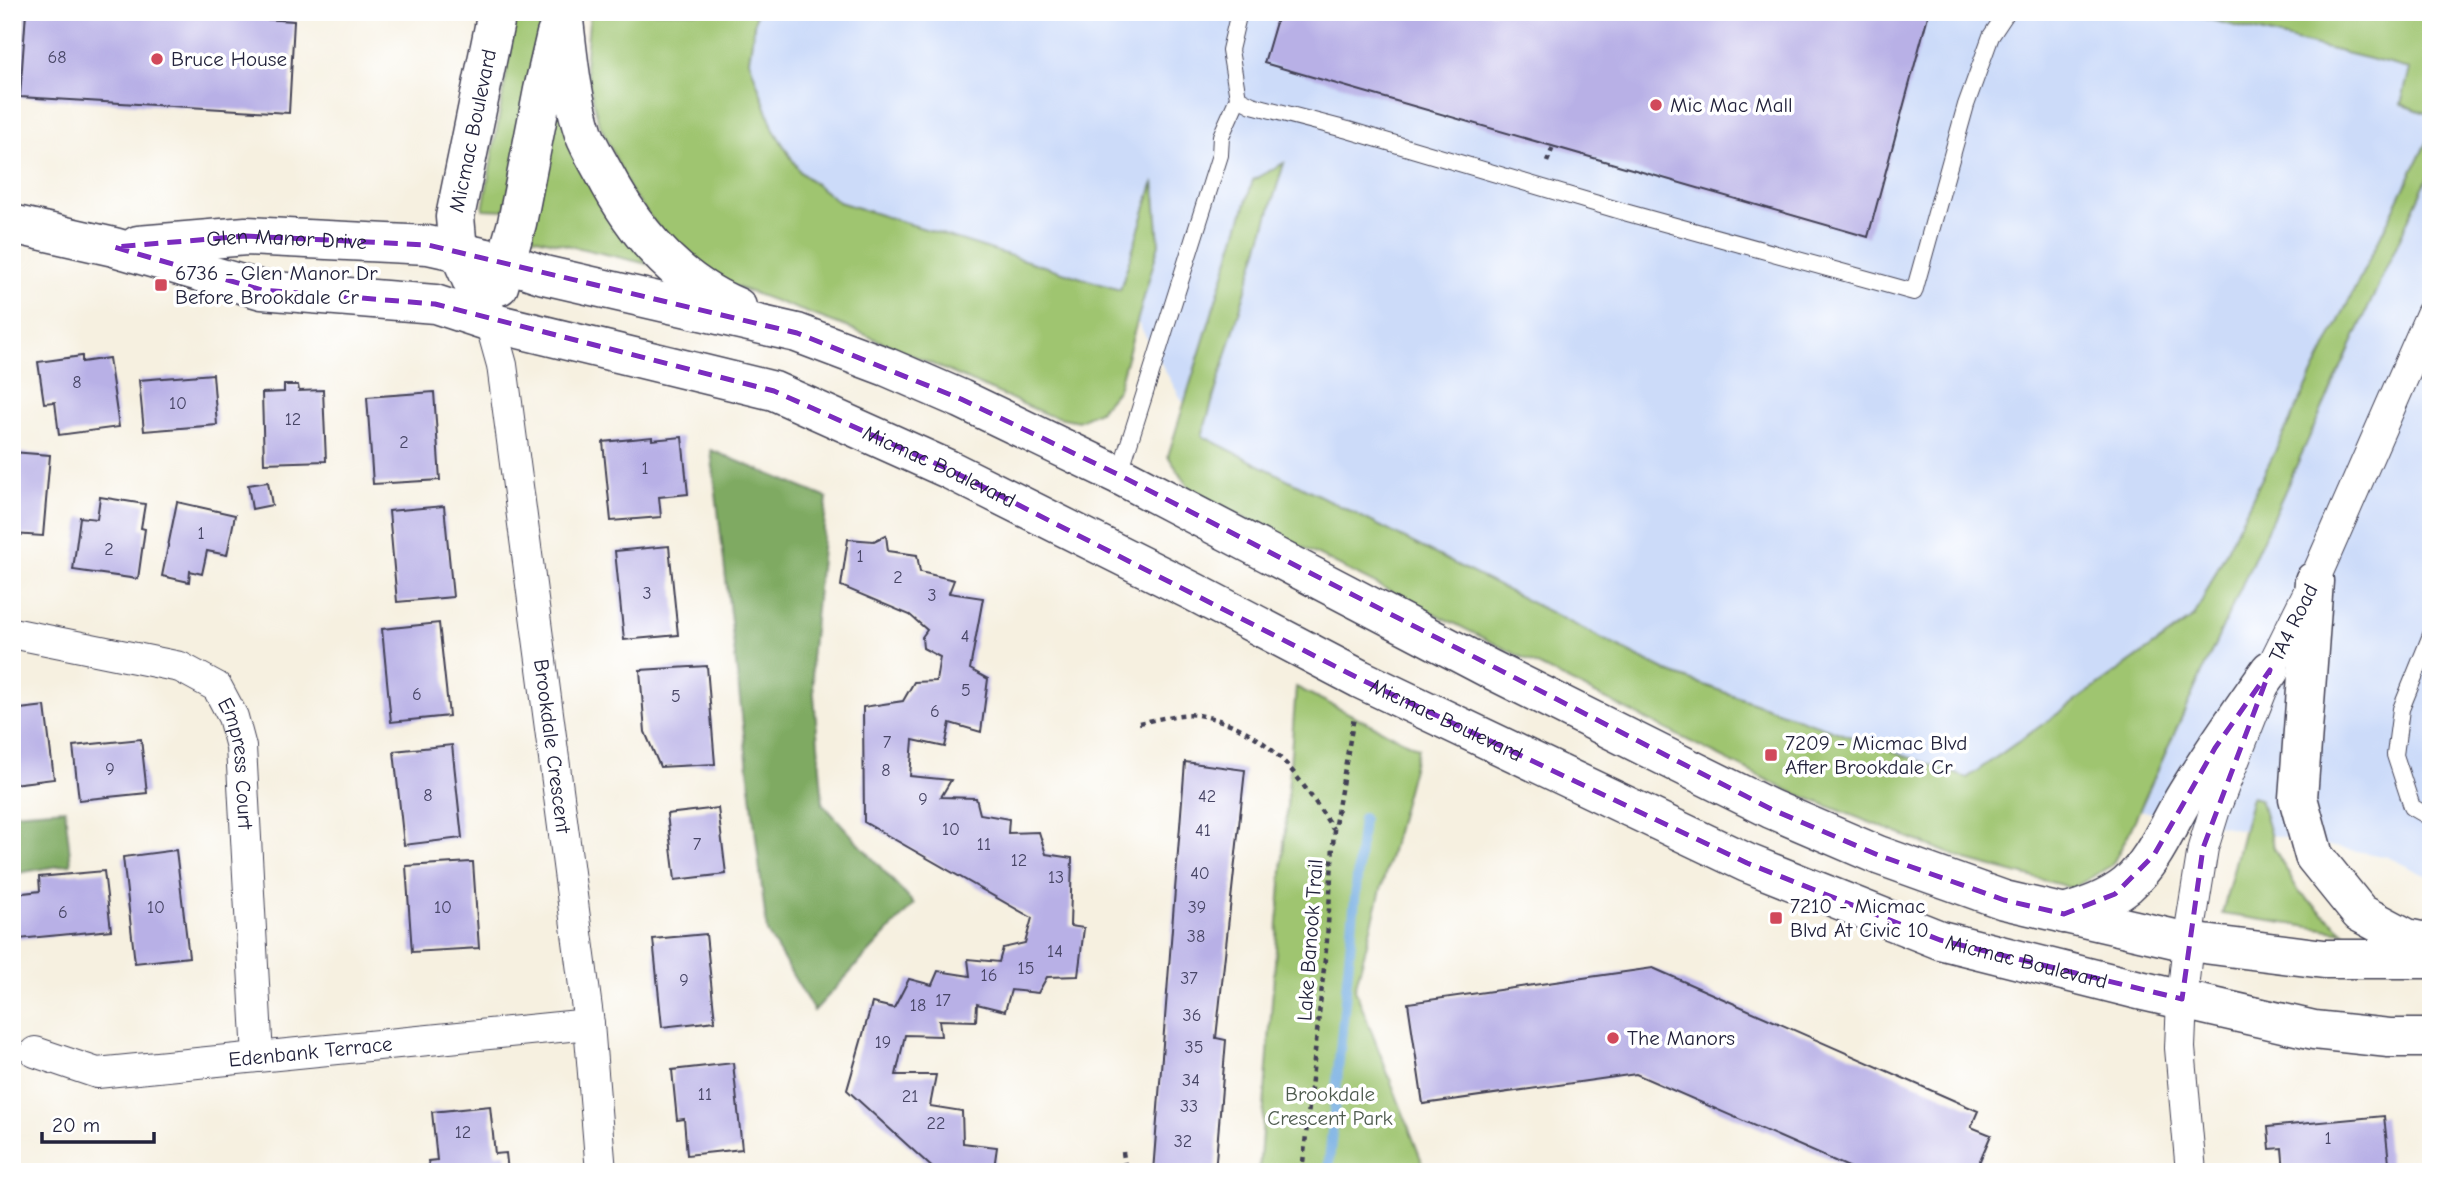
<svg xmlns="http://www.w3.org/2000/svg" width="2443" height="1184" viewBox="0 0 2443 1184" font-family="'Comic Neue',sans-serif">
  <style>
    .built { fill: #ccdbf9 }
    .green { fill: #9fc570; stroke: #607456; stroke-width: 2 }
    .forest { fill: #7faa62; stroke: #50664e; stroke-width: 2 }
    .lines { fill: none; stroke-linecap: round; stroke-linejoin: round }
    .stream { stroke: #6faae0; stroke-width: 10 }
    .building { fill: #b8b0e6 }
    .lane-casing { stroke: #424154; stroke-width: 18 }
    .street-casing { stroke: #424154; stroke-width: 32 }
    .secondary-casing { stroke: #424154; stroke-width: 41 }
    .path { stroke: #424154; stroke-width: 4.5; stroke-dasharray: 5 5; stroke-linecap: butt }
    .lane { stroke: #fff; stroke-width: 16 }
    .street { stroke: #fff; stroke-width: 30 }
    .secondary { stroke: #fff; stroke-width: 38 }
    .marked { fill: none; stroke: #7b2cbf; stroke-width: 5; stroke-dasharray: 14 9; stroke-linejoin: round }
    .poi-dot { fill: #d1495b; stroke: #fff; stroke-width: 2.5 }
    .labels { text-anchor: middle; stroke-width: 7; stroke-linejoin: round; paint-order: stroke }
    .number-label { font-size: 18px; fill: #484666 }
    .poi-label { font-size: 21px; fill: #22223b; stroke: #fff; text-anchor: start }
    .street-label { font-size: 21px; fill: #22223b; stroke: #fff }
    .park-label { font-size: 21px; fill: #4e5b4e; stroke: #fff }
  </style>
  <rect width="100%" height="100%" fill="#fff"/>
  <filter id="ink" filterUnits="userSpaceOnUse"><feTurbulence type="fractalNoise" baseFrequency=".0143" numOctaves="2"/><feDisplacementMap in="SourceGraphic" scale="14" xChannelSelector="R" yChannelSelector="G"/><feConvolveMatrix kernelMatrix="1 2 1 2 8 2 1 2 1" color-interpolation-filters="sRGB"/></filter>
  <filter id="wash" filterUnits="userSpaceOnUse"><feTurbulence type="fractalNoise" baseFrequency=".00686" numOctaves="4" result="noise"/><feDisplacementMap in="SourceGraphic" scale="28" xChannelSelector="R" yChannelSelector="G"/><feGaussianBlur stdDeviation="1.57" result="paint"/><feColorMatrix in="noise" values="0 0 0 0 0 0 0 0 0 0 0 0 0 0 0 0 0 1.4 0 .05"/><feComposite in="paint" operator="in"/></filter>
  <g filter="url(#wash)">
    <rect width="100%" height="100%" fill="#f6f0e0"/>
    <!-- built -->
    <path class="built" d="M756 12H2431V878L2388 857 1967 778 1670 673 1202 436 1120 291 839 202 800 172 774 130 749 60Z"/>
    <!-- green -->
    <path class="green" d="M517 12H545L505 210 483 209Z
      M590 12H756L749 60 774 130 800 172 839 202 1120 290 1154 181 1159 244 1118 389 1099 411 1078 421 1048 415 852 329 715 279 668 240 631 192 598 121 585 65Z
      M2189 12H2431V115L2401 104 2410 69 2187 14Z
      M554 91 648 264 532 237Z
      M2431 133V170L2129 833 2112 865 2073 888 1966 860 1787 790 1192 492 1168 456 1253 180 1284 163 1202 436 1670 673 1967 778 2194 617Z
      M1296 687 1418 748 1355 989 1426 1172H1259Z
      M2252 797 2260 799 2274 848 2299 892 2344 932 2222 914Z"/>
    <!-- forest -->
    <path class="forest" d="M711 450 827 498 811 659 823 804 914 904 814 1011 767 932Z
      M65 809 71 864 12 874V813Z"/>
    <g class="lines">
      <!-- stream -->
      <path class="stream" d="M1328 1172 1363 818"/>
    </g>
    <g id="blocks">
      <!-- building -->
      <path class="building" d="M26 12H155L294 21 289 113 20 97Z
        M1279 12H1929L1868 237 1264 63Z
        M82 356V362L109 358 119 427 59 435 55 402 44 403 38 362Z
        M213 374 217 425 144 431 139 380Z
        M284 385H298L299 391 323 390 326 461 264 463 262 393 284 392Z
        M434 392 440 480 373 484 367 397Z
        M652 437V440L682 437 688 494 659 497 661 517 611 521 603 442Z
        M12 452 50 455 43 536 13 534Z
        M268 482 272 505 252 509 248 485Z
        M100 497 145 504 141 528 145 529 138 579 73 570 80 517 97 519Z
        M177 502 235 515 227 555 207 551 202 574 190 571 189 582 162 576Z
        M444 506 453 597 397 602 389 511Z
        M886 535 888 551 917 555 920 572 954 580 949 593 983 598 970 669 988 679 981 732 950 723 945 747 913 740 910 776 951 780 941 797 976 798 980 814 1009 819 1008 833 1039 832 1046 854 1072 858 1070 926 1084 928 1078 976 1047 977 1038 993 1011 990 1005 1011 977 1004 976 1021 939 1020 941 1036 905 1035 896 1075H936L930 1106 962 1111 963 1143 997 1147 994 1168 1008 1172H937L847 1090 872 1003 894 1008 909 979 932 985 938 971 970 976 968 959 999 962 1003 948 1025 943 1032 918 864 822 863 707 903 701 914 682 936 681 940 657 923 648 922 637 927 630 910 615 841 586 848 539 874 541Z
        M669 546 678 635 624 640 615 551Z
        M439 623 449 716 391 722 382 629Z
        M707 666 715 764 660 767 645 732 640 670Z
        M45 706 54 779 12 784V710Z
        M141 739 147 793 79 800 73 746Z
        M452 745 462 838 404 845 394 751Z
        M1185 762 1245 770 1216 1038 1226 1040 1215 1172H1153Z
        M718 808 726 874 675 880 667 814Z
        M176 850 189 957 135 963 123 857Z
        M471 862H473L479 948 412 952 406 866Z
        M104 871 111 930 19 939 15 894 40 891 39 877Z
        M706 934 715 1021 662 1027 653 939Z
        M1653 968 1978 1111 1971 1127 1991 1135 1975 1172H1860L1636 1074 1423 1104 1408 1003Z
        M733 1063 742 1149 687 1155 684 1119 677 1120 672 1070Z
        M490 1106 495 1154 506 1153 508 1172H430L428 1161 437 1160 432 1112Z
        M2384 1116 2390 1172H2284L2282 1148 2270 1149 2268 1127Z"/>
    </g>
  </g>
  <g filter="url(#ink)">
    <use href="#blocks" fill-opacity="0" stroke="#424154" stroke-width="2"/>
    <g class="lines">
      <!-- lane casing -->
      <g class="lane-casing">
        <path id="lane" d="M1238 98 1252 105 1348 130 1628 213 1914 292 1966 105 1991 36 2007 12
          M1119 475 1220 155 1221 136 1238 98 1230 50 1239 12
          M2431 635 2401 709 2395 755 2412 807 2431 818"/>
      </g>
      <!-- street casing -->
      <g class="street-casing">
        <g id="street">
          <path id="s1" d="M490 322 502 365 589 1024 601 1172"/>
          <path id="s2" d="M12 633 180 667 217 687 233 717 241 747 258 1057"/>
          <path id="s3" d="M35 1052 97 1073 589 1024"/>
          <path id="s4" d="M2191 1172 2180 1048 2182 999 2188 942 2203 848 2215 809 2270 670 2314 581 2431 314"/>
        </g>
      </g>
      <!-- secondary casing -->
      <g class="secondary-casing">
        <g id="secondary">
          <path d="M563 12C568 53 571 95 584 134 589 147 597 160 604 173 634 231 675 281 737 307"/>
          <path id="s5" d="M12 224 114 247 262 290 435 304 490 322 774 391 948 469 1194 592 1360 679 1747 863 1940 940 2139 990 2314 1030 2389 1038H2431"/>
          <path id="s6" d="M138 245 246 236 428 245 505 262 544 275 797 333 887 367 961 399 1119 475 1488 668 1664 756 1771 809 1878 855 2004 900 2188 942 2324 959H2431"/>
          <path d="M499 286 517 223 543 90 556 34"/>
          <path id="s7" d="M490 322 458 250 455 217 497 12"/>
          <path d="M2314 581 2298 798 2314 856 2360 913 2407 938 2431 943"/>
          <path d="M2064 914C2087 907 2108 900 2127 885 2155 860 2167 826 2186 795 2212 752 2241 711 2270 670"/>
        </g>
      </g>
      <!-- path -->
      <path class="path" d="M1547 162 1553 147
        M1139 723C1155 720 1184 712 1198 715 1269 728 1297 774 1333 829
        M1123 1152 1126 1172
        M1302 1172 1327 940 1334 830 1354 717"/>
      <!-- lane -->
      <use href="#lane" class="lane"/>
      <!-- street -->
      <use href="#street" class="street"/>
      <!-- secondary -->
      <use href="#secondary" class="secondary"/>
    </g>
  </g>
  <!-- marked area -->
  <path class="marked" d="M246 236 428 245 797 333 961 399 1119 475 1771 809 1878 855 2004 900 2064 914 2115 894 2154 855 2215 748 2270 670 2203 848 2182 999 1940 940 1747 863 1360 679 948 469 774 391 435 304 262 290 114 247Z"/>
  <!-- markers -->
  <g class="poi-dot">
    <circle cx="157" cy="59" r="7"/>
    <circle cx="1656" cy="105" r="7"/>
    <rect x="154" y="278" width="14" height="14" rx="3.5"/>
    <rect x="1764" y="748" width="14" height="14" rx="3.5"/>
    <rect x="1769" y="911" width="14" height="14" rx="3.5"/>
    <circle cx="1613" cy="1038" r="7"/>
  </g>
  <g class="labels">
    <!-- number labels -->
    <g class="number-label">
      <text x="57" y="63">68</text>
      <text x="77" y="388">8</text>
      <text x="178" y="409">10</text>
      <text x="293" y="425">12</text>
      <text x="404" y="448">2</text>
      <text x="645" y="474">1</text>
      <text x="201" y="539">1</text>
      <text x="109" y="555">2</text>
      <text x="860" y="562">1</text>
      <text x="898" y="583">2</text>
      <text x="647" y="599">3</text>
      <text x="932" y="601">3</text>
      <text x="965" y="642">4</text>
      <text x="966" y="696">5</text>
      <text x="417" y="700">6</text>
      <text x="676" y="702">5</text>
      <text x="935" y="717">6</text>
      <text x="887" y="748">7</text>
      <text x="110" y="775">9</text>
      <text x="886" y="776">8</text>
      <text x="428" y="801">8</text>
      <text x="1207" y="802">42</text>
      <text x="923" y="805">9</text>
      <text x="951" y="835">10</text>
      <text x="1203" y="836">41</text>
      <text x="697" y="850">7</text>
      <text x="984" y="850">11</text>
      <text x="1019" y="866">12</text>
      <text x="1200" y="879">40</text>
      <text x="1056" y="883">13</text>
      <text x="156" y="913">10</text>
      <text x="443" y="913">10</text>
      <text x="1197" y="913">39</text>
      <text x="63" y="918">6</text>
      <text x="1196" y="942">38</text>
      <text x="1055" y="957">14</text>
      <text x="1026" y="974">15</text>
      <text x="989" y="981">16</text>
      <text x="1189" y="984">37</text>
      <text x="684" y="986">9</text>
      <text x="943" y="1006">17</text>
      <text x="918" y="1011">18</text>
      <text x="1192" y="1021">36</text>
      <text x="883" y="1048">19</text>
      <text x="1194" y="1053">35</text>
      <text x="1191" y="1086">34</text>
      <text x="705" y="1100">11</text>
      <text x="910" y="1102">21</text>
      <text x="1189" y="1112">33</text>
      <text x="936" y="1129">22</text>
      <text x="463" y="1138">12</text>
      <text x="2328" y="1144">1</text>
      <text x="1183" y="1147">32</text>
    </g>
    <!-- poi labels -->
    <g class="poi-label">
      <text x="171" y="66">Bruce House</text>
      <text x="1670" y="112">Mic Mac Mall</text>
      <text x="175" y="280">6736 - Glen Manor Dr<tspan x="175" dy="24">Before Brookdale Cr</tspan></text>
      <text x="1785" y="750">7209 - Micmac Blvd<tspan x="1785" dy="24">After Brookdale Cr</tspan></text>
      <text x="1790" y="913">7210 - Micmac<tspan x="1790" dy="24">Blvd At Civic 10</tspan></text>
      <text x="1627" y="1045">The Manors</text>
    </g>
    <!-- street labels -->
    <g class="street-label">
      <text dy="7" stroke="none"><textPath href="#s7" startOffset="200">Micmac Boulevard</textPath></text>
      <text dy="7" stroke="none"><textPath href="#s6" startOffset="149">Glen Manor Drive</textPath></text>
      <text dy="7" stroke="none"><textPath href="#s5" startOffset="964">Micmac Boulevard</textPath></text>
      <text dy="7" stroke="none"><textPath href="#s4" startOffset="569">TA4 Road</textPath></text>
      <text dy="7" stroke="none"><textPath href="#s5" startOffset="1531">Micmac Boulevard</textPath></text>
      <text dy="7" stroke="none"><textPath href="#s1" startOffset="429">Brookdale Crescent</textPath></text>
      <text dy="7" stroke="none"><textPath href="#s2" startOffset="294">Empress Court</textPath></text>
      <text transform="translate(1310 940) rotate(-86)" y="7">Lake Banook Trail</text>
      <text dy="7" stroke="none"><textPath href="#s5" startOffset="2161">Micmac Boulevard</textPath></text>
      <text dy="7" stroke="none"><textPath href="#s3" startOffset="280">Edenbank Terrace</textPath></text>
    </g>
    <!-- park labels -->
    <g class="park-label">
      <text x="1330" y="1101">Brookdale<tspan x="1330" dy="24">Crescent Park</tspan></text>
    </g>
  </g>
  <!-- margin -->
  <rect width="2443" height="1184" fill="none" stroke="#fff" stroke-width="42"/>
  <!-- scale -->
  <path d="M42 1132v10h112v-10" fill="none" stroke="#22223b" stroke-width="3.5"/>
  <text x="52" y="1132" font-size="21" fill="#22223b" stroke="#ffffff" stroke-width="5" paint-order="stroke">20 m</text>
</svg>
